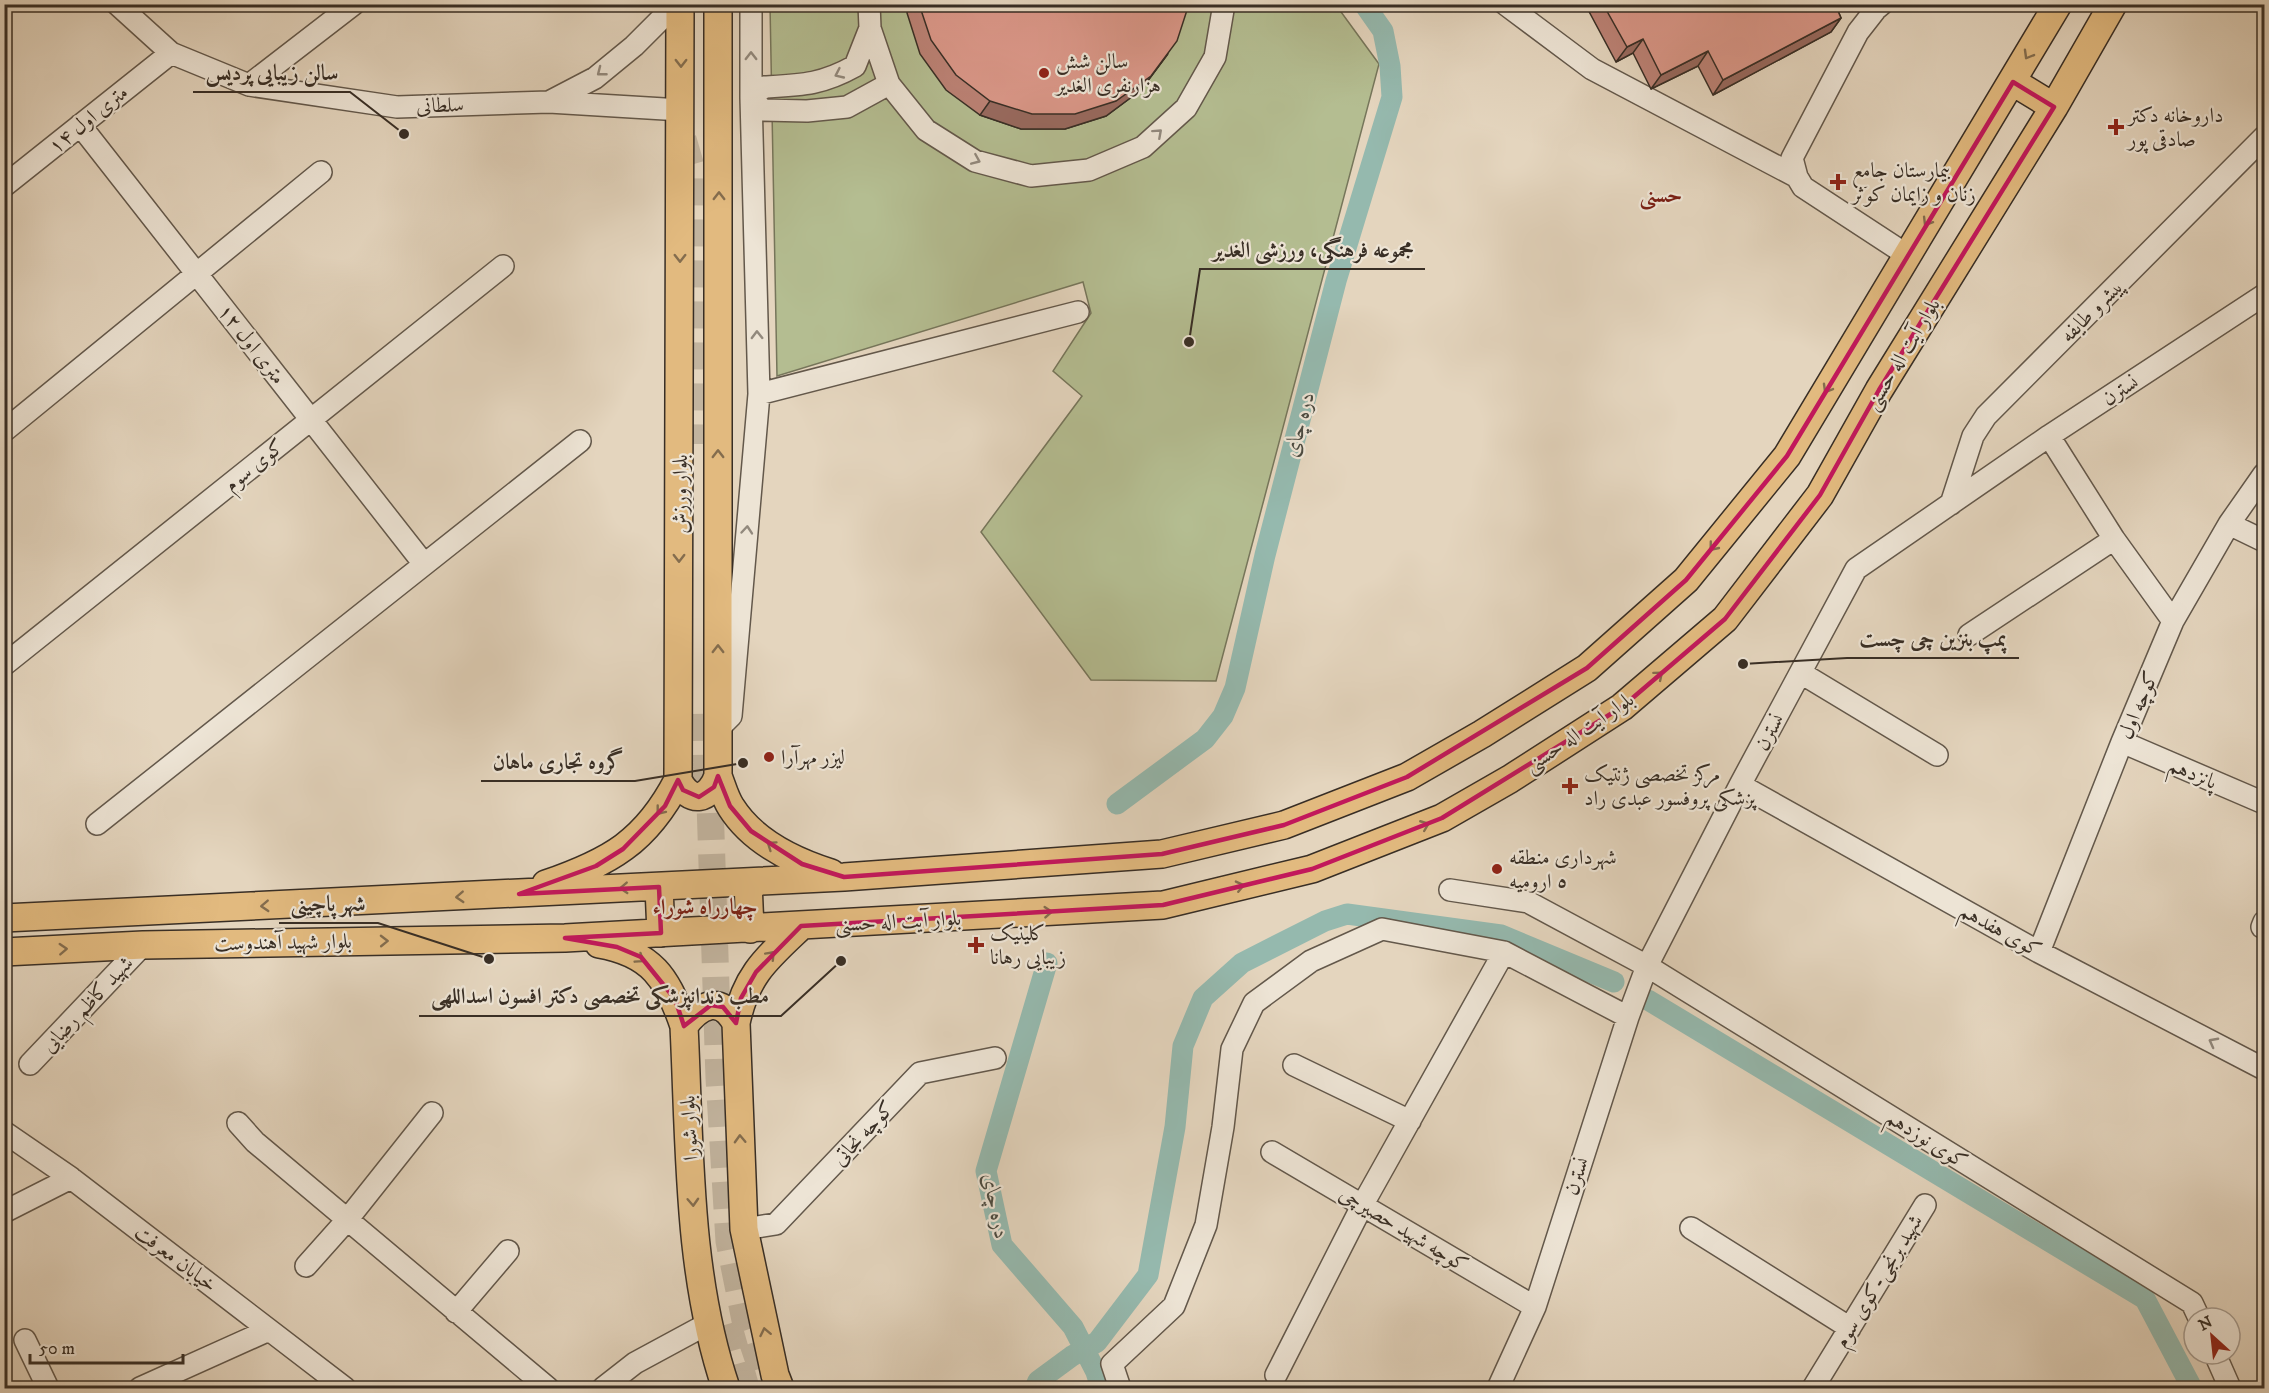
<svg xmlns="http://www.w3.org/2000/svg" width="2269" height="1393" viewBox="0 0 2269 1393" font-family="'IM FELL DW Pica',Amiri,serif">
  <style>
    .green { fill: #b4bd91; stroke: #76765b; stroke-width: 1.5 }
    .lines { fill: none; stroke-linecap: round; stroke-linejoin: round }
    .canal { stroke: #95b9ae; stroke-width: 21 }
    .major-tunnel { stroke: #c2b49f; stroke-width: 27; stroke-dasharray: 27 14; stroke-linecap: butt }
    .minor-casing { stroke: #63584b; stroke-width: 24 }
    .major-casing { stroke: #382e25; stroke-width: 30 }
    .minor { stroke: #ede4d5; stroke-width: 21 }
    .major { stroke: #e2ba7f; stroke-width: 27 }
    .wall { fill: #bb8174; stroke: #382e25; stroke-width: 1.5 }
    .shaded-wall { fill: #98695e; stroke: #382e25; stroke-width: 1.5 }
    .building { fill: #d99687; stroke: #382e25; stroke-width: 1.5 }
    .oneway { stroke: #846d4e }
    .oneway2 { stroke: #92897d }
    .marked { fill: none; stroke: #c2185b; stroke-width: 4.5; stroke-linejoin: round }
    .poi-dot { fill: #8f2418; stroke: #ede4d5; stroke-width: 2 }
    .labels { text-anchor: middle; stroke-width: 4.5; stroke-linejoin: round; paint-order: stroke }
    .poi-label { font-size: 21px; fill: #382e25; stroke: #ede4d5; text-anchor: start }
    .street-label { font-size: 21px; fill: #382e25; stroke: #ede4d5 }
    .neighbourhood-label { font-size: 22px; font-weight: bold; fill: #7a1f14; stroke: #ede4d5 }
    .water-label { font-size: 22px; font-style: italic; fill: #4b4a40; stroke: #ede4d5 }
    .leader { fill: none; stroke: #382e25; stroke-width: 2 }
    .callout-dot { fill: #382e25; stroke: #ede4d5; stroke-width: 2 }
    .callout-label { font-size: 22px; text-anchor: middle; font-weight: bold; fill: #382e25; stroke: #ede4d5; stroke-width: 4.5; stroke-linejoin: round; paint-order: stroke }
  </style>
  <rect width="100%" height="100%" fill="#e4d5be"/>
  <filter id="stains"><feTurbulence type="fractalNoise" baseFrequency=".00333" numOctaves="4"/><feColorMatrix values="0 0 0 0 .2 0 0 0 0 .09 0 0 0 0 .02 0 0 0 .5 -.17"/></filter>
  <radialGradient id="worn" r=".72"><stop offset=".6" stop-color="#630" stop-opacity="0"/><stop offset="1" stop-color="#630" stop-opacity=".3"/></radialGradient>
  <!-- green -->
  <path class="green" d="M770 5H1336L1379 64 1216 681 1091 680 981 532 1082 396 1053 371 1091 313 1083 282 777 376Z"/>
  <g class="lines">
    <!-- canal -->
    <path class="canal" d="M1117 804 1205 739 1223 716 1235 688 1265 555 1336 281 1392 97 1390 66 1383 31 1364 4
      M1047 963 986 1171 1002 1245 1073 1327 1096 1372 1101 1388
      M1648 1000 2145 1299 2192 1388
      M1035 1388 1038 1381 1072 1356 1097 1342 1148 1275 1175 1127 1183 1046 1203 998 1242 963 1325 921 1347 914 1501 935 1614 982"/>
    <!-- major-tunnel -->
    <path class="major-tunnel" d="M683 139 694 177 692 444
      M691 714 693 798
      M709 772 719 1078 729 1241 745 1320 768 1388
      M728 1324 746 1388"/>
    <!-- minor casing -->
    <g class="minor-casing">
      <path id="minor" d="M117 4 171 53 249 85 397 107 549 102 681 110
        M869 4 870 28 889 84 926 130 975 161 1031 176 1089 170 1143 147 1186 108 1215 57 1224 4
        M1505 4 1592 69 1797 177
        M1882 4 1876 9 1858 32 1792 158 1797 177 1803 187 1907 255
        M870 28 855 66C821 85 801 85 764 87L751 98 763 110 807 111 847 107 889 84
        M249 85 354 4
        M549 102 595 78 634 46 676 4
        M80 125 424 564
        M4 186 171 53
        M759 394 1078 312
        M4 431 321 172
        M2049 436 2114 539 2173 621
        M1951 504 1973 436 1986 416 2264 137
        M2229 524 2264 541
        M1969 635 2114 539
        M4 665 503 266
        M1801 673 1937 755
        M718 729 731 716 759 394 751 98V4
        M2122 742 2264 803
        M1740 785 2039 952 2264 1069
        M97 824 580 441
        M1450 890 1528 902 1647 966 2192 1303 2199 1318
        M2262 927 2264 922
        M2039 952 2122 742 2173 621 2229 524 2264 474
        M30 1064 143 945
        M1294 1065 1410 1121
        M238 1123 255 1142 548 1388
        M4 1132 71 1178 345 1388
        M1272 1152 1535 1307
        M4 1212 71 1178
        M1691 1228 1850 1328
        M744 1229 776 1224 920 1073 995 1058
        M306 1266 347 1220 432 1113
        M456 1312 508 1251
        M25 1340 48 1388
        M2215 1354 2230 1388
        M1276 1375 1363 1204 1504 952
        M140 1388 269 1330
        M603 1388 635 1363 709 1323
        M1120 1388 1112 1364 1174 1306 1206 1225 1223 1127 1232 1049 1254 1003 1311 961 1382 929 1504 952 1628 1017
        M1498 1388 1535 1307 1628 1017 1647 966 1740 785 1856 569 2049 436 2264 295
        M1813 1388 1925 1205"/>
    </g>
    <!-- major casing -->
    <g class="major-casing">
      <path id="major" d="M718 4V776C722 786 725 798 731 807 753 842 793 861 831 873
        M2013 82 2054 107
        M678 780C690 805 710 800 718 776
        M748 882 750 929
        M546 884C610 862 646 842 678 780L680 4
        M659 887 661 933
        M4 918 844 877 1162 854 1284 825 1407 777 1482 734 1587 668 1686 580 1787 456 2058 4
        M599 944C651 953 668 978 684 1026 690 1147 687 1273 726 1388
        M4 952 143 945 565 938 1163 905 1312 869 1442 818 1510 779 1622 707 1725 619 1820 495 1879 390 2054 107 2113 4
        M684 1026C700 1004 721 995 736 1023
        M780 1388 775 1375 744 1229 736 1023C746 975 766 959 801 926"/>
    </g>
    <!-- minor -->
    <use href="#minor" class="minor"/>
    <!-- major -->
    <use href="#major" class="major"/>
  </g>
  <!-- wall -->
  <path class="wall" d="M908 4H1189L1167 55 1141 90 1106 116 1065 129H1021L980 115 946 90 920 54 907 13Z
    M1585 4H1835L1841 18 1831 32 1713 95 1698 66 1651 89 1633 53 1616 62Z"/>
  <!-- shaded-wall -->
  <path class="shaded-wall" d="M1841 18 1831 32 1713 95 1723 80Z
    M1643 39 1633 53 1616 62 1627 47Z
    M1708 51 1698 66 1651 89 1661 75Z
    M1167 55 1141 90 1106 116 1065 129H1021L980 115 990 101Z"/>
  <!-- building -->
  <path class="building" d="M919 4H1189L1177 41 1151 76 1116 101 1075 114H1032L990 101 956 75 931 40Z
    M1603 4H1835L1841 18 1723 80 1708 51 1661 75 1643 39 1627 47Z"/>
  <!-- one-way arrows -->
  <defs><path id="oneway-chevron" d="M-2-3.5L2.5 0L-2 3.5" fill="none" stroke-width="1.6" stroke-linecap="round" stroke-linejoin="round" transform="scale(1.5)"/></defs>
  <g class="oneway">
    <use href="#oneway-chevron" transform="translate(2028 55) rotate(120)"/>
    <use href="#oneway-chevron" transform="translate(681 63) rotate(90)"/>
    <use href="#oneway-chevron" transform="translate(719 196) rotate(-90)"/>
    <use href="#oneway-chevron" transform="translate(1927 222) rotate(121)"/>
    <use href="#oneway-chevron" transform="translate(680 258) rotate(90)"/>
    <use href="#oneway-chevron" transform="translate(1827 389) rotate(120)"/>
    <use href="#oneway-chevron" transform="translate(718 454) rotate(-90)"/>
    <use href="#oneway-chevron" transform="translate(1713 547) rotate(129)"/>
    <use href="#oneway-chevron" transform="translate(679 558) rotate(90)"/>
    <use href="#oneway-chevron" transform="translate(718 649) rotate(-90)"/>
    <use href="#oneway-chevron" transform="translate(1659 675) rotate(-40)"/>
    <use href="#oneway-chevron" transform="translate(660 811) rotate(128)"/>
    <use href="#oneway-chevron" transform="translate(1425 825) rotate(-22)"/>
    <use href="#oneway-chevron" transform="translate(771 845) rotate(-145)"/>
    <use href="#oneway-chevron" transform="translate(1240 886) rotate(-13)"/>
    <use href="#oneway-chevron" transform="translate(624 888) rotate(177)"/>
    <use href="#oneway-chevron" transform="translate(460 897) rotate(177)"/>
    <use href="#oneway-chevron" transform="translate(265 906) rotate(177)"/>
    <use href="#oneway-chevron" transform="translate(1048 912) rotate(-4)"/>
    <use href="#oneway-chevron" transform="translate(384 941) rotate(-1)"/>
    <use href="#oneway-chevron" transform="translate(63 949) rotate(-3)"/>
    <use href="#oneway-chevron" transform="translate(771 955) rotate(-47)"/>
    <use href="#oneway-chevron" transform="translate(640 959) rotate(34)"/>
    <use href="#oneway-chevron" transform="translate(740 1139) rotate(-92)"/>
    <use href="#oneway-chevron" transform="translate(693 1202) rotate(87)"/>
    <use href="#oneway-chevron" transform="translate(765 1332) rotate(-102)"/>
  </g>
  <g class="oneway2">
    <use href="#oneway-chevron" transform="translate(751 56) rotate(-90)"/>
    <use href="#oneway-chevron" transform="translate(601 72) rotate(142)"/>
    <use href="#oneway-chevron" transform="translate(839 74) rotate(155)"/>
    <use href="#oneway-chevron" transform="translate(1158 133) rotate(-42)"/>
    <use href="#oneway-chevron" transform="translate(976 160) rotate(23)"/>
    <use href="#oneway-chevron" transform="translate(757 335) rotate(-91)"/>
    <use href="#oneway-chevron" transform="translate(747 530) rotate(-85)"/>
    <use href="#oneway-chevron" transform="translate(2213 1042) rotate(-152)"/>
  </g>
  <!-- marked area -->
  <path class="marked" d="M2013 82 2054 107 1879 390 1820 495 1725 619 1622 707 1442 818 1312 869 1163 905 801 926 756 972 741 998 736 1023 723 1007 711 1005 684 1026 675 999 641 957 617 947 565 938 661 933 659 887 519 894 596 866 623 849 665 806 678 780 683 790 699 797 714 787 718 776 730 806 751 831 802 864 844 877 1162 854 1284 825 1407 777 1587 668 1686 580 1787 456Z"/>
  <!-- markers -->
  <g class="poi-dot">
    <circle cx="1044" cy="73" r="6"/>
    <path d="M2113 118h6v6h6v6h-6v6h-6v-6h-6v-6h6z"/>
    <path d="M1835 173h6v6h6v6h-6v6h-6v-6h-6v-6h6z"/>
    <circle cx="769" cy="757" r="6"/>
    <path d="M1567 777h6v6h6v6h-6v6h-6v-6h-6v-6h6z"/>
    <circle cx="1497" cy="869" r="6"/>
    <path d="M973 936h6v6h6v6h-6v6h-6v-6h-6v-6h6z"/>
  </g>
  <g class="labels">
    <!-- poi labels -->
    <g class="poi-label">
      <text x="1056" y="68">سالن شش<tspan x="1056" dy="24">هزارنفری الغدیر</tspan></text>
      <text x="2128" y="122">داروخانه دکتر<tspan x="2128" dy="24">صادقی پور</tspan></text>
      <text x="1852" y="177">بیمارستان جامع<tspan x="1852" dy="24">زنان و زایمان کوثر</tspan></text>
      <text x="781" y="764">لیزر مهرآرا</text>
      <text x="1584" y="781">مرکز تخصصی ژنتیک<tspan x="1584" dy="24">پزشکی پروفسور عبدی راد</tspan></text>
      <text x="1509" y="864">شهردارى منطقه<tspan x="1509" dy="24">٥ ارومیه</tspan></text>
      <text x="990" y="940">کلینیک<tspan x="990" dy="24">زیبایی رهانا</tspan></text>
    </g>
    <!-- street labels -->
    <g class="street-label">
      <text transform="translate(440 105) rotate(-2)" y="7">سلطانی</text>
      <text transform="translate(88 119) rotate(-39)" y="7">۱۴ متری اول</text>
      <text transform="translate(2092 310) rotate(-45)" y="7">پیشرو طایفه</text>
      <text transform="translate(252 344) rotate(52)" y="7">۱۲ متری اول</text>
      <text transform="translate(1902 354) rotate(-59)" y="7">بلوار آیت اله حسنی</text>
      <text transform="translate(2120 390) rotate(-33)" y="7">نسترن</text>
      <text transform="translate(254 465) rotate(-39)" y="7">کوی سوم</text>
      <text transform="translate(680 494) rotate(-90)" y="7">بلوار ورزش</text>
      <text transform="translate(2138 705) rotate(-67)" y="7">کوچه اول</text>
      <text transform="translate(1579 732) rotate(-34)" y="7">بلوار آیت اله حسنی</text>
      <text transform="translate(1769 732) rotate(-62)" y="7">نسترن</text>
      <text transform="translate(2193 773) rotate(23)" y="7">پانزدهم</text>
      <text transform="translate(898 921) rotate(-3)" y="7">بلوار آیت اله حسنی</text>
      <text transform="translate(2001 930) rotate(29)" y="7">کوی هفدهم</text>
      <text transform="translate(283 942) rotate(-1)" y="7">بلوار شهید آهندوست</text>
      <text transform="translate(87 1004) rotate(-47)" y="7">شهید کاظم رضایی</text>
      <text transform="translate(689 1128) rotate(-93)" y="7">بلوار شورا</text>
      <text transform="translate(863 1133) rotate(-47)" y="7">کوچه نجاتی</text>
      <text transform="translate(1927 1139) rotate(32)" y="7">کوی نوزدهم</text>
      <text transform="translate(1576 1176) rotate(-72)" y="7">نسترن</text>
      <text transform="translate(1404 1229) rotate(31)" y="7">کوچه شهید حصیرچی</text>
      <text transform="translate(176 1258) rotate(37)" y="7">خیابان معرفت</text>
      <text transform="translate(1878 1281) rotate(-59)" y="7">شهید برنجی-کوی سوم</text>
    </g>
    <!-- neighbourhood labels -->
    <g class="neighbourhood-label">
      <text x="1661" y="202">حسنی</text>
      <text x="705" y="914">چهارراه شوراء</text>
    </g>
    <!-- water labels -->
    <g class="water-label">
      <text transform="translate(1298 424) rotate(-75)" y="8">دره چای</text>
      <text transform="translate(997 1206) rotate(79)" y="8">دره چای</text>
    </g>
  </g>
  <!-- callouts -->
  <path class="leader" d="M404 134L350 92H193M1189 342L1200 269H1425M1743 664L1847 658H2019M743 763L635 781H481M489 959L378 923H279M841 961L781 1016H419"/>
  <g class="callout-dot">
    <circle cx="404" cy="134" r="6"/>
    <circle cx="1189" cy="342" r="6"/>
    <circle cx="1743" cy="664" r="6"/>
    <circle cx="743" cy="763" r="6"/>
    <circle cx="489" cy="959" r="6"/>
    <circle cx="841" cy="961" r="6"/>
  </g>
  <g class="callout-label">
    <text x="272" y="80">سالن زیبایی پردیس</text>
    <text x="1313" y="257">مجموعه فرهنگی، ورزشی الغدیر</text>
    <text x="1933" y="646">پمپ بنزین چى چست</text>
    <text x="558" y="769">گروه تجاری ماهان</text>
    <text x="328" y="911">شهر پاچینی</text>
    <text x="600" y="1003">مطب دندانپزشکی تخصصی دکتر افسون اسداللهی</text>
  </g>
  <!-- margin -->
  <rect width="2269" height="1393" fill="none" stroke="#e4d5be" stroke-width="24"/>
  <rect x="6" y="6" width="2257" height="1381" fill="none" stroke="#382e25" stroke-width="3"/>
  <rect x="12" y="12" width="2245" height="1369" fill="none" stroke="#382e25" stroke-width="1.5"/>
  <!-- north arrow -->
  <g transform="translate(2212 1336) rotate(333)"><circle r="28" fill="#ede4d5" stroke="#a59b8f" stroke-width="1.5"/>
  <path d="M0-4.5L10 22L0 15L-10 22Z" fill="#8f2418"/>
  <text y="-9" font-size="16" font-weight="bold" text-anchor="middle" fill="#382e25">N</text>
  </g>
  <!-- scale -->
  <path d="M30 1354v9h153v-9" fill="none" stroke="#382e25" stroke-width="3"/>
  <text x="39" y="1354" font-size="18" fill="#382e25" stroke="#ede4d5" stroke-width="4.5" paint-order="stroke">50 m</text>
  <rect width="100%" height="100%" filter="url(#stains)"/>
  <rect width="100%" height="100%" fill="url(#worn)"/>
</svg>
